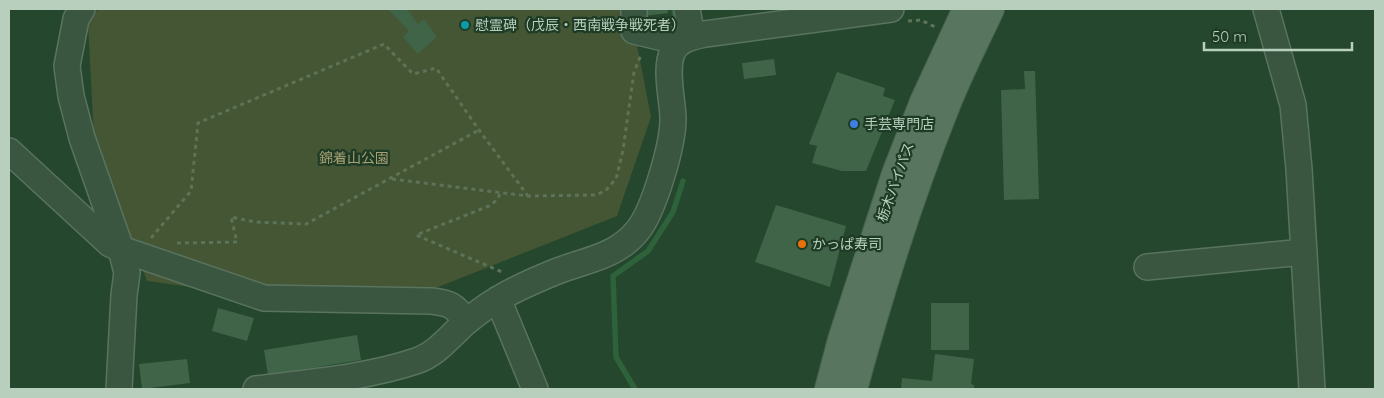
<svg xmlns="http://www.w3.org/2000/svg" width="1384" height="398" viewBox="0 0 1384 398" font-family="Quicksand,'Noto Sans JP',sans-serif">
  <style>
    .green { fill: #445634 }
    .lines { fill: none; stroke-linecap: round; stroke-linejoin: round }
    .stream { stroke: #2d623a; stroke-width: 5.5 }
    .building { fill: #3f6448 }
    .minor-casing { stroke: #59735f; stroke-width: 28 }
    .major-casing { stroke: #47624d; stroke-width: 30 }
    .path { stroke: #5d7358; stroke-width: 3; stroke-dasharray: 4 4; stroke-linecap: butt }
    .minor { stroke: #3a5641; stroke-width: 25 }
    .major { stroke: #58765f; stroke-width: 28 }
    .culture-dot { fill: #0f9aa8; stroke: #1e3b25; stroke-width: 2 }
    .shop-dot { fill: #3f7fe0; stroke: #1e3b25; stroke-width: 2 }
    .food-dot { fill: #e8710a; stroke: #1e3b25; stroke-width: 2 }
    .labels { text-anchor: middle; stroke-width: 4.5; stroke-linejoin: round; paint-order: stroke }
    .poi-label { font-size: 14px; fill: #b8cfbe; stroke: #1e3b25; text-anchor: start }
    .park-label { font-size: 14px; fill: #a7a074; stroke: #1e3b25 }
    .street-label { font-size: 14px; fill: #b8cfbe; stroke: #1e3b25 }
  </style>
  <rect width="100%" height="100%" fill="#25472d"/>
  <!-- green -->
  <path class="green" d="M98 9H630L651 117 617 216 375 312 147 281 94 137 88 24Z"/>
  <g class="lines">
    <!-- stream -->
    <path class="stream" d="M674 9 675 18
      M635 389 616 357 613 276 648 251 673 212 683 181"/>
  </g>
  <!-- building -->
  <path class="building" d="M388 9H407L418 24 424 19 437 37 418 54 403 37 409 31Z
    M643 9H667L668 13 644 16Z
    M774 59 776 75 744 79 742 63Z
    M1024 71H1035L1039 199 1004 200 1001 90 1025 89Z
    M837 72 885 88 883 96 895 100 866 171H842L812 163 817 146 809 144Z
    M776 205 846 226 830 287 755 262Z
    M931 303H969V350H931Z
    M218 308 254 318 247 341 212 331Z
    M357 335 361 360 268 375 264 350Z
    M935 354 974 359 971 384 974 385V389H901L902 378 932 381Z
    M187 359 190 383 142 389 139 364Z"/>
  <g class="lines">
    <!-- minor casing -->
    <g class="minor-casing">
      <path id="minor" d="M82 9 76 19 67 66 71 96 82 138 121 249 127 273 124 295 119 389
        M634 9V31L680 42
        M687 9 692 36
        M1266 9 1293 105 1299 169 1312 389
        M9 151 110 244 121 249 264 298 431 301C450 303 455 305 466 322
        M1147 267 1304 252
        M498 299 535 389
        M256 389C309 382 365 378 416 361 437 354 450 336 466 322 476 314 486 306 497 300 512 290 538 279 555 272 585 260 617 257 638 230 654 210 673 145 673 119 673 101 664 68 673 51 679 39 692 37 705 34L891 9"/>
    </g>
    <!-- major casing -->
    <g class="major-casing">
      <path id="major" d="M829 389 842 340 896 174 924 102 967 9
        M853 389C879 293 909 197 946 105 959 72 975 41 990 9"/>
    </g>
    <!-- path -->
    <path class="path" d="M908 21 921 20 935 27
      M392 179 528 196 595 195 605 191 616 179 623 150 634 72 641 55
      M500 194 497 200 489 206 416 235 502 272
      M151 238 191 191 198 123 384 44 413 74 436 68 479 130 528 196
      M177 243 237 242 231 217 255 222 306 224 479 130"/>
    <!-- minor -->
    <use href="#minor" class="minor"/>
    <!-- major -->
    <use href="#major" class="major"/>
  </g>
  <!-- markers -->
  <circle class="culture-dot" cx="465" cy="25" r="5"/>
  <circle class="shop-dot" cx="854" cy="124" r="5"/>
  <circle class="food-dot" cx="802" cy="244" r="5"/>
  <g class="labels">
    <!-- poi labels -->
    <g class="poi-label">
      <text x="475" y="30">慰霊碑（戊辰・西南戦争戦死者）</text>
      <text x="864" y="129">手芸専門店</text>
      <text x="812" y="249">かっぱ寿司</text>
    </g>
    <!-- park labels -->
    <g class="park-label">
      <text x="354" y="163">錦着山公園</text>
    </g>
    <!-- street labels -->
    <g class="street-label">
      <text transform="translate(895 182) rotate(-70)" y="5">栃木バイパス</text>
    </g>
  </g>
  <!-- border -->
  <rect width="1384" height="398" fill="none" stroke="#b8cfbe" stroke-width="20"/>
  <!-- scale -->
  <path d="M1204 42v8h148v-8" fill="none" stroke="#b8cfbe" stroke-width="2.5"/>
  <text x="1212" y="42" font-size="15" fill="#b8cfbe" stroke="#1e3b25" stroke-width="4" paint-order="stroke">50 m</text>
</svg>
